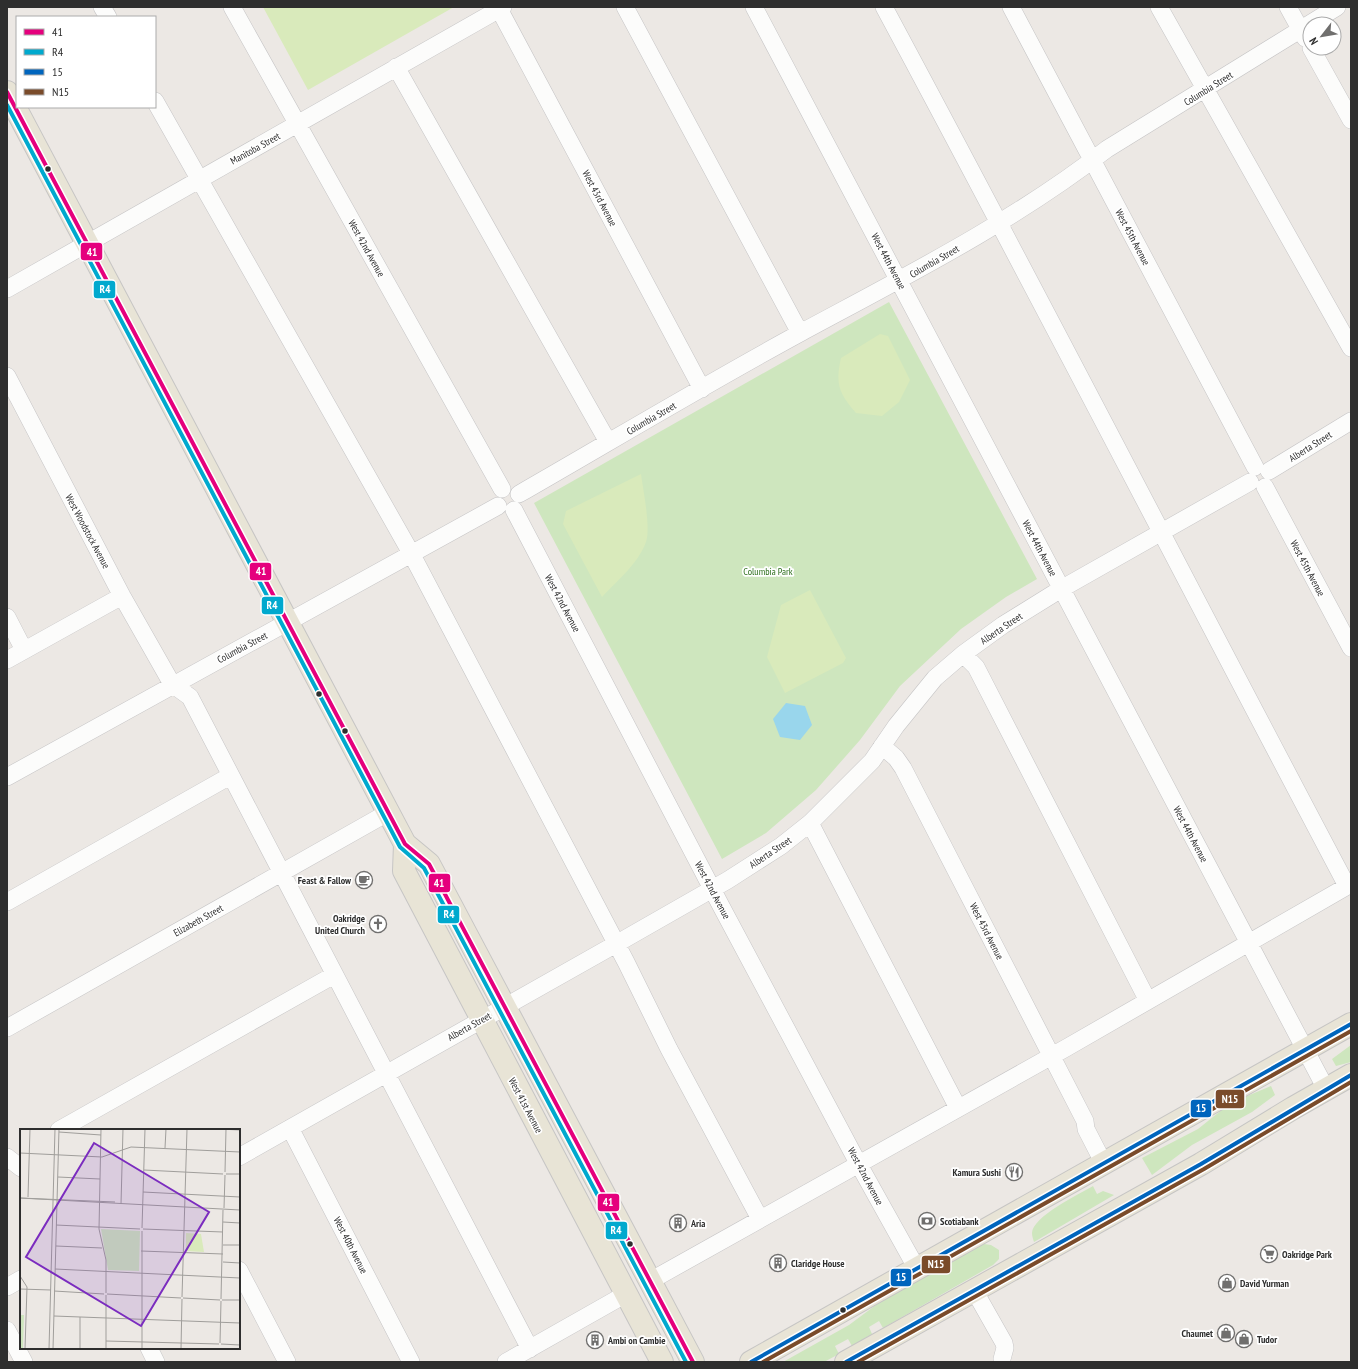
<svg xmlns="http://www.w3.org/2000/svg" width="1358" height="1369" viewBox="0 0 1358 1369" font-family="'PT Sans Narrow',sans-serif">
  <style>
    .green { fill: #cee6be }
    .pitch { fill: #d9eabb }
    .water { fill: #99d6ec }
    .lines { fill: none; stroke-linecap: round; stroke-linejoin: round }
    .minor-casing { stroke: #c5c4c5; stroke-width: 18 }
    .major-casing { stroke: #c6c5c4; stroke-width: 24 }
    .minor { stroke: #fcfcfb; stroke-width: 17 }
    .major { stroke: #e8e4d6; stroke-width: 22 }
    .bus-1-casing { stroke: #fff; stroke-width: 7 }
    .bus-2-casing { stroke: #fff; stroke-width: 7 }
    .bus-3-casing { stroke: #fff; stroke-width: 7 }
    .bus-4-casing { stroke: #fff; stroke-width: 7 }
    .bus-1 { stroke: #e5007d; stroke-width: 4 }
    .bus-2 { stroke: #00a9ce; stroke-width: 4 }
    .bus-3 { stroke: #0065bd; stroke-width: 4 }
    .bus-4 { stroke: #7a4b2a; stroke-width: 4 }
    .bus-dot { fill: #2e2e2e; stroke: #fff; stroke-width: 1.5 }
    .labels { text-anchor: middle; stroke-width: 3.5; stroke-linejoin: round; paint-order: stroke }
    .street-label { font-size: 10px; fill: #2e2e2e; stroke: #fff }
    .park-label { font-size: 10px; fill: #2c6e1b; stroke: #fff }
    .poi-label { font-size: 10px; font-weight: bold; fill: #2e2e2e; stroke: #fff; text-anchor: start }
    .inset-road { fill: none; stroke: #a09e9b; stroke-width: 1 }
    .view { fill: #7b2cbf; fill-opacity: 0.15; stroke: #7b2cbf; stroke-width: 2 }
    .inset-edge { fill: none; stroke: #2e2e2e; stroke-width: 2 }
    .line-badge { stroke: #fff; stroke-width: 1.5 }
    .badge-label { font-size: 11px; text-anchor: middle; font-weight: bold; fill: #fff }
  </style>
  <rect width="100%" height="100%" fill="#ece8e4"/>
  <!-- green -->
  <path class="green" d="M889 302 1037 579 1006 597 961 629 900 686 860 740 816 790 766 833 722 859 534 503Z
    M1351 1045V1062L1336 1066 1332 1059Z
    M1271 1086 1275 1095 1252 1112 1192 1145 1152 1175 1142 1158 1198 1129 1223 1109 1240 1099Z
    M1093 1186 1097 1194 1103 1191 1114 1195 1034 1242C1033 1239 1032 1236 1032 1233 1032 1217 1079 1194 1093 1186Z
    M984 1244 991 1245 999 1250V1259L993 1265 883 1328 879 1321 869 1327 872 1334 852 1346 848 1339 835 1346 839 1354 824 1362H783L849 1325 892 1293 976 1246Z"/>
  <!-- pitch -->
  <path class="pitch" d="M263 7H454L308 90Z
    M880 334 888 336 910 380 899 402 882 416 856 413C839 393 835 384 841 358Z
    M641 474C643 489 651 528 646 542 638 564 617 581 602 597L563 524 566 511Z
    M810 590 846 658 843 663 785 693 767 657 781 605Z"/>
  <!-- water -->
  <path class="water" d="M786 703 805 706 812 725 800 740 780 737 773 719Z"/>
  <g class="lines">
    <!-- minor casing -->
    <g class="minor-casing">
      <path id="minor" d="M102 7 108 17
        M232 7 502 489
        M498 7 702 389
        M625 7 800 333
        M754 7 1326 1089
        M884 7C1041 299 1192 593 1347 886
        M1011 7 1255 467
        M1159 7 1351 348
        M1288 7 1305 38
        M1311 48 1351 120
        M396 67 608 442
        M155 101 411 553 626 962 669 1049 760 1219
        M7 289 503 7
        M7 376 122 596 172 684 190 697 530 1349
        M1269 471 1351 421
        M1265 487 1351 648
        M519 494C613 440 706 384 802 332 906 276 1013 222 1107 149L1337 7
        M514 510 721 906 858 1163 917 1269
        M7 617 24 650
        M963 654 976 667 1148 1001
        M7 660 122 596
        M882 746 896 758 903 768 1085 1121 1086 1129 1104 1164
        M7 777 498 506
        M810 823 958 1108
        M7 902 230 776
        M7 1028 389 812
        M290 1128 411 1362
        M59 1130 334 975
        M7 1157 21 1168
        M239 1157 616 944 728 880 781 846 810 823 872 761 896 726 935 678 963 654 1003 625 1061 589 1250 482
        M239 1270 287 1362
        M650 1281 1066 1048 1351 884
        M7 1287 21 1279
        M974 1290 1004 1343 1005 1348 1002 1359
        M7 1330 24 1362
        M149 1348 156 1362
        M506 1362 626 1294"/>
    </g>
    <!-- major casing -->
    <g class="major-casing">
      <path id="major" d="M7 92 405 844 429 864 693 1362
        M405 844 404 871 662 1362
        M751 1362 1351 1024
        M846 1362 1201 1164 1293 1108 1351 1075"/>
    </g>
    <!-- minor -->
    <use href="#minor" class="minor"/>
    <!-- major -->
    <use href="#major" class="major"/>
    <!-- bus-1 casing -->
    <g class="bus-1-casing">
      <path id="bus-1" d="M7 92 405 844 429 864 693 1362"/>
    </g>
    <!-- bus-2 casing -->
    <g class="bus-2-casing">
      <path id="bus-2" d="M7 105 400 847 424 868 686 1362"/>
    </g>
    <!-- bus-3 casing -->
    <g class="bus-3-casing">
      <path id="bus-3" d="M751 1362 1351 1024
        M846 1362 1201 1164 1351 1075"/>
    </g>
    <!-- bus-4 casing -->
    <g class="bus-4-casing">
      <path id="bus-4" d="M763 1362 1351 1031
        M858 1362 1204 1169 1351 1082"/>
    </g>
    <!-- bus-1 -->
    <use href="#bus-1" class="bus-1"/>
    <!-- bus-2 -->
    <use href="#bus-2" class="bus-2"/>
    <!-- bus-3 -->
    <use href="#bus-3" class="bus-3"/>
    <!-- bus-4 -->
    <use href="#bus-4" class="bus-4"/>
  </g>
  <!-- icons -->
  <defs>
    <g id="cafe-ring" transform="scale(0.9)"><circle r="9.5" fill="#fff" stroke="#706f6e" stroke-width="1.5"/><path d="M-5.5-4.5H6V0H3Q3 3.5 0 3.5H-2.5Q-5.5 3.5-5.5 0ZM3-3.2v2h1.7v-2ZM-6 4.5H4V6H-6Z" fill="#706f6e"/></g>
    <g id="church-ring" transform="scale(0.9)"><circle r="9.5" fill="#fff" stroke="#706f6e" stroke-width="1.5"/><path d="M-1.2-6h2.4v3.5h3.3v2.4h-3.3V6h-2.4V-.1h-3.3v-2.4h3.3Z" fill="#706f6e"/></g>
    <g id="restaurant-ring" transform="scale(0.9)"><circle r="9.5" fill="#fff" stroke="#706f6e" stroke-width="1.5"/><path d="M-5-6h1v4h1v-4h1v4h1v-4h1v5L-1.5 .5V6h-2V.5L-5-1ZM5-6V6H3V1.5H1.5Q1.5-4 5-6Z" fill="#706f6e"/></g>
    <g id="bank-ring" transform="scale(0.9)"><circle r="9.5" fill="#fff" stroke="#706f6e" stroke-width="1.5"/><path d="M-6-4H6V4H-6ZM0-2.3a2.3 2.3 0 1 0 0 4.6a2.3 2.3 0 1 0 0-4.6Z" fill="#706f6e"/></g>
    <g id="building-ring" transform="scale(0.9)"><circle r="9.5" fill="#fff" stroke="#706f6e" stroke-width="1.5"/><path d="M-4-6H4V6H1V3H-1V6H-4ZM-2.5-4.3h1.7v1.8h-1.7ZM.8-4.3h1.7v1.8H.8ZM-2.5-1h1.7V.8h-1.7ZM.8-1h1.7V.8H.8Z" fill="#706f6e"/></g>
    <g id="supermarket-ring" transform="scale(0.9)"><circle r="9.5" fill="#fff" stroke="#706f6e" stroke-width="1.5"/><path d="M-6-5.5h2.5l.6 2H6L4.5 2H-2.5L-4.4-4H-6ZM-1.5 3.2a1.3 1.3 0 1 0 .1 0ZM3 3.2a1.3 1.3 0 1 0 .1 0Z" fill="#706f6e"/></g>
    <g id="shop-ring" transform="scale(0.9)"><circle r="9.5" fill="#fff" stroke="#706f6e" stroke-width="1.5"/><path d="M-5-2.5h2.3a2.7 3.5 0 0 1 5.4 0H5L5.5 6h-11ZM-1.5-2.5h3a1.5 2.3 0 0 0-3 0Z" fill="#706f6e"/></g>
  </defs>
  <g fill-rule="evenodd">
    <use href="#cafe-ring" x="364" y="880"/>
    <use href="#church-ring" x="378" y="924"/>
    <use href="#restaurant-ring" x="1014" y="1172"/>
    <use href="#bank-ring" x="927" y="1221"/>
    <use href="#building-ring" x="678" y="1223"/>
    <use href="#supermarket-ring" x="1269" y="1254"/>
    <use href="#building-ring" x="778" y="1263"/>
    <use href="#shop-ring" x="1227" y="1283"/>
    <use href="#shop-ring" x="1226" y="1333"/>
    <use href="#shop-ring" x="1244" y="1339"/>
    <use href="#building-ring" x="595" y="1340"/>
  </g>
  <!-- markers -->
  <g class="bus-dot">
    <circle cx="48" cy="169" r="3.5"/>
    <circle cx="319" cy="694" r="3.5"/>
    <circle cx="345" cy="731" r="3.5"/>
    <circle cx="630" cy="1244" r="3.5"/>
    <circle cx="843" cy="1310" r="3.5"/>
  </g>
  <g class="labels">
    <!-- street labels -->
    <g class="street-label">
      <text transform="translate(1208 88) rotate(-32)" y="4">Columbia Street</text>
      <text transform="translate(255 148) rotate(-29)" y="4">Manitoba Street</text>
      <text transform="translate(600 198) rotate(62)" y="4">West 43rd Avenue</text>
      <text transform="translate(1133 237) rotate(62)" y="4">West 45th Avenue</text>
      <text transform="translate(367 248) rotate(61)" y="4">West 42nd Avenue</text>
      <text transform="translate(889 261) rotate(62)" y="4">West 44th Avenue</text>
      <text transform="translate(934 261) rotate(-30)" y="4">Columbia Street</text>
      <text transform="translate(651 418) rotate(-30)" y="4">Columbia Street</text>
      <text transform="translate(1310 446) rotate(-32)" y="4">Alberta Street</text>
      <text transform="translate(88 531) rotate(62)" y="4">West Woodstock Avenue</text>
      <text transform="translate(1040 548) rotate(62)" y="4">West 44th Avenue</text>
      <text transform="translate(1308 568) rotate(62)" y="4">West 45th Avenue</text>
      <text transform="translate(563 603) rotate(62)" y="4">West 42nd Avenue</text>
      <text transform="translate(1001 628) rotate(-34)" y="4">Alberta Street</text>
      <text transform="translate(242 647) rotate(-28)" y="4">Columbia Street</text>
      <text transform="translate(1191 834) rotate(62)" y="4">West 44th Avenue</text>
      <text transform="translate(770 852) rotate(-34)" y="4">Alberta Street</text>
      <text transform="translate(713 890) rotate(62)" y="4">West 42nd Avenue</text>
      <text transform="translate(198 920) rotate(-29)" y="4">Elizabeth Street</text>
      <text transform="translate(987 931) rotate(63)" y="4">West 43rd Avenue</text>
      <text transform="translate(469 1026) rotate(-29)" y="4">Alberta Street</text>
      <text transform="translate(526 1105) rotate(62)" y="4">West 41st Avenue</text>
      <text transform="translate(866 1176) rotate(62)" y="4">West 42nd Avenue</text>
      <text transform="translate(351 1245) rotate(63)" y="4">West 40th Avenue</text>
    </g>
    <!-- park labels -->
    <g class="park-label">
      <text x="768" y="575">Columbia Park</text>
    </g>
    <!-- poi labels -->
    <g class="poi-label">
      <text x="351" y="884" text-anchor="end">Feast &amp; Fallow</text>
      <text x="365" y="922" text-anchor="end">Oakridge<tspan x="365" dy="12">United Church</tspan></text>
      <text x="1001" y="1176" text-anchor="end">Kamura Sushi</text>
      <text x="940" y="1225">Scotiabank</text>
      <text x="691" y="1227">Aria</text>
      <text x="1282" y="1258">Oakridge Park</text>
      <text x="791" y="1267">Claridge House</text>
      <text x="1240" y="1287">David Yurman</text>
      <text x="1213" y="1337" text-anchor="end">Chaumet</text>
      <text x="1257" y="1343">Tudor</text>
      <text x="608" y="1344">Ambi on Cambie</text>
    </g>
  </g>
  <!-- overview -->
  <g transform="translate(20 1129)">
    <rect width="220" height="220" fill="#ece8e4"/>
    <path d="M81 100 120 102 119 142 88 141ZM0 186H4L3 220H0Z" fill="#cee6be"/>
    <path d="M166 104 181 105 184 123 166 122Z" fill="#d9eabb"/>
    <path class="inset-road" d="M81 0 79 100 86 131V164M199 0 220 1M39 3 81 6M145 19 146 0M0 24 82 28 111 18 220 23M124 41 203 45M205 43 206 0M206 45H220M38 48 80 50M123 63 220 68M8 68 10 0M0 69 220 81M0 69 95 73M101 75 103 0M204 79 205 46M203 93 220 94M36 96 120 100M122 99 125 0M123 100 203 103M122 102V220M203 116H220M36 117 82 119M121 122 203 125M203 133 220 134M35 140 220 149M0 147 7 158 5 220M0 160 31 161M34 162 84 165M87 165 161 169M86 166V220M162 168 167 0M163 169 200 171M201 170 203 81M202 171H220M34 187 220 194M86 212 199 215M200 214 201 172M201 215 220 216M29 220 35 0M33 220 39 0M60 220V188M161 220 162 170"/>
    <path class="view" d="M74 14 189 83 121 197 6 128Z"/>
    <rect width="220" height="220" class="inset-edge"/>
  </g>
  <g class="line-badge">
    <rect x="80" y="242" width="23" height="19" rx="4" fill="#e5007d"/>
    <rect x="93" y="280" width="23" height="19" rx="4" fill="#00a9ce"/>
    <rect x="249" y="562" width="23" height="19" rx="4" fill="#e5007d"/>
    <rect x="261" y="596" width="23" height="19" rx="4" fill="#00a9ce"/>
    <rect x="428" y="873" width="23" height="20" rx="4" fill="#e5007d"/>
    <rect x="437" y="905" width="23" height="19" rx="4" fill="#00a9ce"/>
    <rect x="1215" y="1089" width="30" height="20" rx="4" fill="#7a4b2a"/>
    <rect x="1190" y="1099" width="22" height="19" rx="4" fill="#0065bd"/>
    <rect x="597" y="1193" width="23" height="19" rx="4" fill="#e5007d"/>
    <rect x="605" y="1221" width="23" height="19" rx="4" fill="#00a9ce"/>
    <rect x="921" y="1255" width="30" height="19" rx="4" fill="#7a4b2a"/>
    <rect x="890" y="1268" width="22" height="19" rx="4" fill="#0065bd"/>
  </g>
  <g class="badge-label">
    <text x="92" y="256">41</text>
    <text x="105" y="293">R4</text>
    <text x="261" y="575">41</text>
    <text x="272" y="609">R4</text>
    <text x="439" y="887">41</text>
    <text x="449" y="918">R4</text>
    <text x="1230" y="1103">N15</text>
    <text x="1201" y="1112">15</text>
    <text x="608" y="1206">41</text>
    <text x="616" y="1234">R4</text>
    <text x="936" y="1268">N15</text>
    <text x="901" y="1281">15</text>
  </g>
  <!-- border -->
  <rect width="1358" height="1369" fill="none" stroke="#2e2e2e" stroke-width="16"/>
  <!-- legend -->
  <rect x="16" y="16" width="140" height="92" fill="#ffffff" stroke="#ababab"/>
  <rect x="24" y="29" width="20" height="6" fill="#e5007d" stroke="#ababab"/>
  <text x="52" y="36" font-size="12" fill="#2e2e2e">41</text>
  <rect x="24" y="49" width="20" height="6" fill="#00a9ce" stroke="#ababab"/>
  <text x="52" y="56" font-size="12" fill="#2e2e2e">R4</text>
  <rect x="24" y="69" width="20" height="6" fill="#0065bd" stroke="#ababab"/>
  <text x="52" y="76" font-size="12" fill="#2e2e2e">15</text>
  <rect x="24" y="89" width="20" height="6" fill="#7a4b2a" stroke="#ababab"/>
  <text x="52" y="96" font-size="12" fill="#2e2e2e">N15</text>
  <!-- north arrow -->
  <g transform="translate(1322 36) rotate(239)"><circle r="19" fill="#ffffff" stroke="#ababab"/>
  <path d="M0-3L7 15L0 10L-7 15Z" fill="#706f6e"/>
  <text y="-6" font-size="11" font-weight="bold" text-anchor="middle" fill="#2e2e2e">N</text>
  </g>
</svg>
